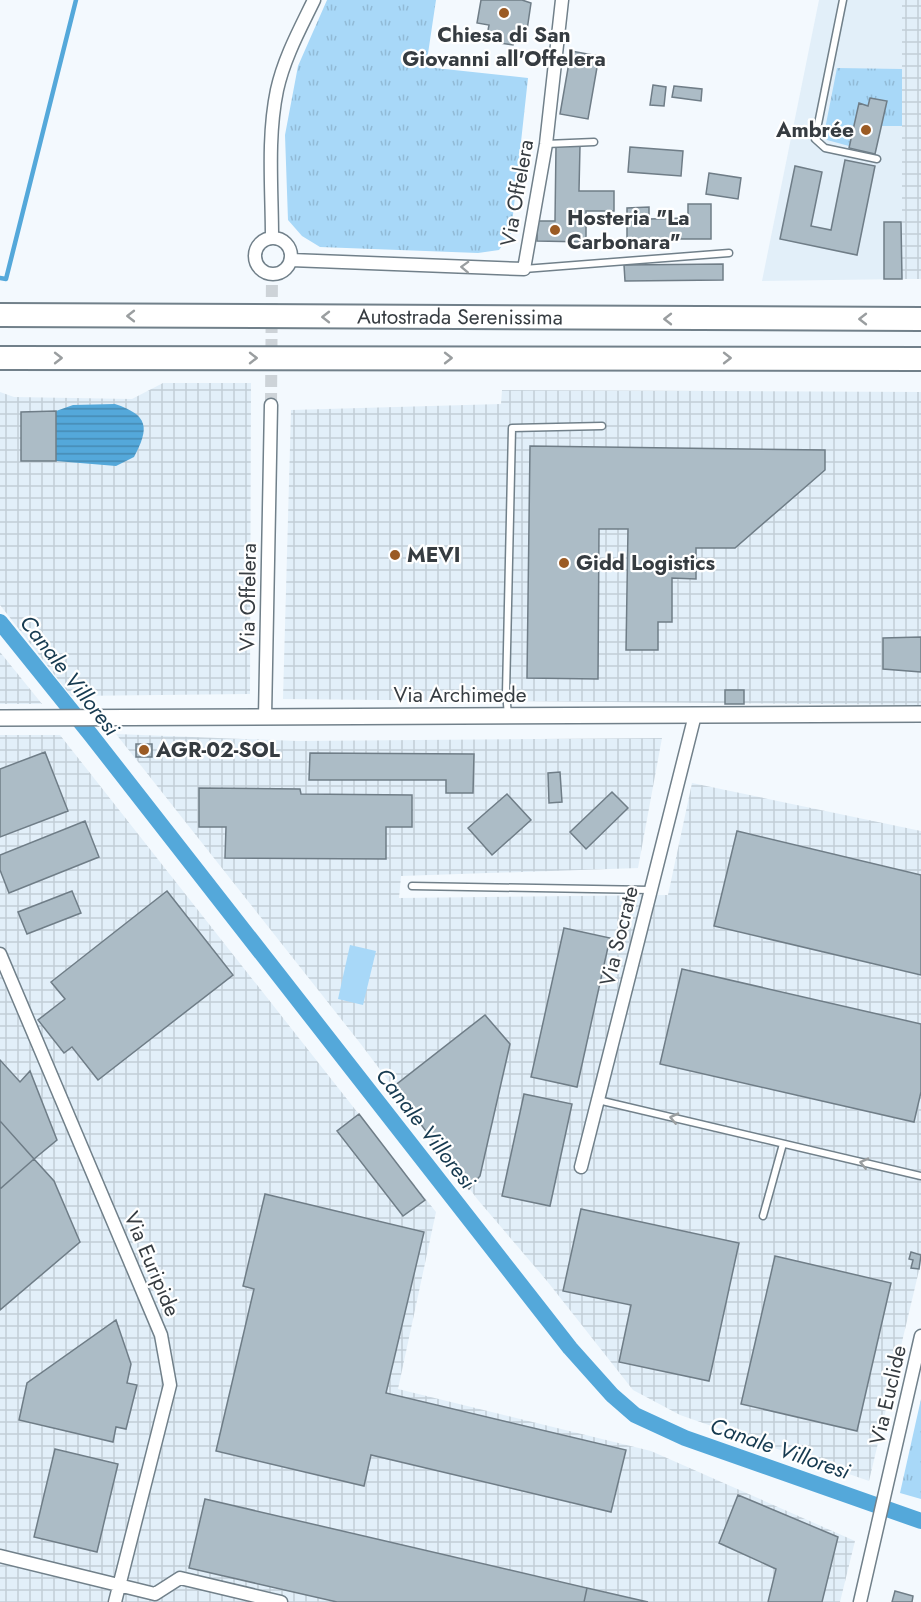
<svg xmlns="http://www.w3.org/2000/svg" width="921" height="1602" viewBox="0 0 921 1602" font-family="Jost,sans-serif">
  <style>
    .built { fill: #e2eff9 }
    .industrial { fill: url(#industrial-grid) }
    .grass { fill: url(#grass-tufts) }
    .garden { fill: #a8d8f8 }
    .water { fill: url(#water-rules) }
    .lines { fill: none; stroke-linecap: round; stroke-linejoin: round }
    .stream { stroke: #54a8da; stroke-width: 4.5 }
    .canal { stroke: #54a8da; stroke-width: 16 }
    .building { fill: #acbcc6; stroke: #6f7d87; stroke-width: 1.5 }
    .minor-tunnel { stroke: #cdd3d8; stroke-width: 12; stroke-dasharray: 12 6; stroke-linecap: butt }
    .service-casing { stroke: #71808a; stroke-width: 9 }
    .minor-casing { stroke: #71808a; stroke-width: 15 }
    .tertiary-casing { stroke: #71808a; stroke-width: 18 }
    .motorway-casing { stroke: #71808a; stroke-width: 26 }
    .service { stroke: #fff; stroke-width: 6 }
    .minor { stroke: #fff; stroke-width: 12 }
    .tertiary { stroke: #fff; stroke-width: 15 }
    .motorway { stroke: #fff; stroke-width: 22 }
    .oneway { stroke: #9a9ea0 }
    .poi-dot { fill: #9b5b24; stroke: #fff; stroke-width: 2 }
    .labels { text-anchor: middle; stroke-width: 4.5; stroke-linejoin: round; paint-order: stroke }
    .poi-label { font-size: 21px; font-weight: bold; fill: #363c41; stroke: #fff; text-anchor: start }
    .street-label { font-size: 21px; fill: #363c41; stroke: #fff }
    .water-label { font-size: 22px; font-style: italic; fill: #163a50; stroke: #fff }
  </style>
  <defs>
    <pattern id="industrial-grid" width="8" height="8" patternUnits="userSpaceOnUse" patternTransform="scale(1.5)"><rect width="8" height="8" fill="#e2eff9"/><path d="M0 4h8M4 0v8" fill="none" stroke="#c2ced7"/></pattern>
    <pattern id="grass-tufts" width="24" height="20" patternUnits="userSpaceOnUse" patternTransform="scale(1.5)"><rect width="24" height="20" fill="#a8d8f8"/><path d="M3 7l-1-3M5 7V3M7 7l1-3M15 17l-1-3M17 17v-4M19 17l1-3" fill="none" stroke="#91bad6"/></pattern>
    <pattern id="water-rules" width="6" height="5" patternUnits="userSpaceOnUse" patternTransform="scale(1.5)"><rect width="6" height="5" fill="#54a8da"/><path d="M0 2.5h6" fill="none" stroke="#468ab2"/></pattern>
  </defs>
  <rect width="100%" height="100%" fill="#f3f9fe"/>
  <!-- built -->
  <path class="built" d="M819 0H902V279L762 281Z"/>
  <!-- industrial -->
  <path class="industrial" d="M902 0H921V279H902Z
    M163 383H251L250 694 71 696 0 605V392L14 397 132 399Z
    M502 390 921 392V705L283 699 291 410 501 404Z
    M0 652 42 704H0Z
    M116 734 297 741 662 738 638 868 401 876 399 898 668 895 692 783 921 831V1262L869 1481 680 1415 633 1390 547 1281 478 1200 360 1043Z
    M0 735H60L436 1212 398 1389 651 1451 855 1541 840 1602H0Z"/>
  <!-- grass -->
  <path class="grass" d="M327 0H436L426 67 528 78 511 233 499 250 478 253 320 247 302 236 288 220 285 135 298 66Z
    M837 68 902 69V126H881L887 102 870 98 868 106 859 104 849 146 827 140 824 134Z
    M921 1399V1499L900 1493Z"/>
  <!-- garden -->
  <path class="garden" d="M350 945 376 951 363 1005 338 999Z"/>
  <!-- water -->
  <path class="water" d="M115 404C148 415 150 427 134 457L116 466 56 461V411L73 405Z"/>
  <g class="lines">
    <!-- stream -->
    <path class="stream" d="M0 278 6 279 76 0"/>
    <!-- canal -->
    <path class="canal" d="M0 622 91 735 570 1348 612 1395 635 1415 685 1438 921 1521"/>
  </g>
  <!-- building -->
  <path class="building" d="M481 0H522L531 3 527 30 516 28 513 45 486 41 489 25 477 23Z
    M571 51 599 56 588 119 560 114Z
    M653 85 666 87 664 106 650 105Z
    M674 86 702 89 701 101 672 97Z
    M870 98 887 101 875 154 849 148 859 103 868 106Z
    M556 146H580L579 191H614V211H586V242L537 241V221H555Z
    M630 147 683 151 681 176 628 172Z
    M845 160 875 166 857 255 780 239 795 166 822 172 811 226 831 230Z
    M709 173 741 178 738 199 706 194Z
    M688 204H711V239H627V208L649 207V219L688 218Z
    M884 222H901L902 279H884Z
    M723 264V280L625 281 624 265Z
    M56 411V461H21V412Z
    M530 446 825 450V470L735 548H696V579L672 578V622H658V650H626L628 529H599L598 679 527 678Z
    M921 637V672L883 669V638Z
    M725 690H744V704H725Z
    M136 744H152V757H136Z
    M45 752 68 811 0 837V769Z
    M310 753 474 754 473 793H446V780H309Z
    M560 772 562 802 549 803 548 773Z
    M199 788 300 789 301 794 412 795V827H386V859L225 858 226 827H199Z
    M612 792 628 808 586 849 570 832Z
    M507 794 531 820 492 855 468 828Z
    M85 821 99 857 9 893 0 870V855Z
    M737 831 921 875V975L714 926Z
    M72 891 81 913 27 934 18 912Z
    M167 891 233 975 98 1080 72 1047 64 1053 38 1020 65 999 51 982Z
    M564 928 610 938 577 1087 531 1077Z
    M682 969 921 1024V1092L914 1122 660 1064Z
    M485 1015 510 1044 480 1176 469 1189 393 1087Z
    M0 1060 20 1082 30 1071 57 1140 34 1159 0 1121Z
    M524 1094 572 1104 550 1206 502 1196Z
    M359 1114 425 1200 403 1216 337 1131Z
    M0 1121 34 1159 0 1189Z
    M34 1159 54 1181 80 1242 0 1310V1189Z
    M265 1194 424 1232 386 1393 626 1450 611 1512 371 1455 364 1486 216 1451 254 1289 243 1286Z
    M581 1209 739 1243 709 1381 619 1362 631 1305 563 1291Z
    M911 1252 921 1255 919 1269 911 1268 913 1260 909 1259Z
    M775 1256 891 1283 857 1431 741 1404Z
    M116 1320 131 1364 127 1383 137 1385 126 1429 116 1427 113 1442 19 1420 27 1383Z
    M55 1449 118 1464 97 1552 34 1537Z
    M738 1495 838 1537 822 1602H768L776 1569 719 1543Z
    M205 1499 587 1588 584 1602H337L189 1568Z
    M587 1588 648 1602H584Z
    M895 1591 913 1596 912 1602H892Z"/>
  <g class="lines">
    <!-- minor-tunnel -->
    <path class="minor-tunnel" d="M271 405 272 274"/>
    <!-- service casing -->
    <g class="service-casing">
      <path id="service" d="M843 0 815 139 825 148 877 159
        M546 144 594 142
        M524 269 729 253
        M508 715 506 693 512 428 602 426
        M412 886 650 890
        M598 1100 921 1176
        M763 1216 783 1144"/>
    </g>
    <!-- minor casing -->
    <g class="minor-casing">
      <path id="minor" d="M272 237C272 189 267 138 277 90 284 58 300 29 314 0
        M255 256a18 18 0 1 1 36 0a18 18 0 1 1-36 0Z
        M291 260 524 269 546 144 562 0
        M265 717 271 405
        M0 954 161 1335 170 1385 115 1602
        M581 1167 695 715
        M0 1556 155 1594 180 1578 281 1602
        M860 1602 921 1336"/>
    </g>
    <!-- tertiary casing -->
    <g class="tertiary-casing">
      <path id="tertiary" d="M0 718 921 714"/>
    </g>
    <!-- motorway casing -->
    <g class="motorway-casing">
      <g id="motorway">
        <path id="s1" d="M0 315 921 319"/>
        <path d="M0 358 921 359"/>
      </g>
    </g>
    <!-- service -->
    <use href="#service" class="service"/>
    <!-- minor -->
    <use href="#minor" class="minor"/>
    <!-- tertiary -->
    <use href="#tertiary" class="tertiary"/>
    <!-- motorway -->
    <use href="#motorway" class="motorway"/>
  </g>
  <!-- one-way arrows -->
  <defs><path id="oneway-chevron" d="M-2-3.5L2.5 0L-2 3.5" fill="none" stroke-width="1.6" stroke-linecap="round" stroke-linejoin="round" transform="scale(1.5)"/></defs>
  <g class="oneway">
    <use href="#oneway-chevron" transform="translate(465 267) rotate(-178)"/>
    <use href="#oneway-chevron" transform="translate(131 316) rotate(-180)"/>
    <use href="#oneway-chevron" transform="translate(326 317) rotate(-180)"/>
    <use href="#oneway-chevron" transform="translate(668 319) rotate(-180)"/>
    <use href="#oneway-chevron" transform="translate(863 319) rotate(180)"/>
    <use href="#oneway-chevron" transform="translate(58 358)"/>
    <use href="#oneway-chevron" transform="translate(253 358)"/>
    <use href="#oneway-chevron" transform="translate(448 358)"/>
    <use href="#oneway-chevron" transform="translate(727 358)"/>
    <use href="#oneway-chevron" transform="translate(674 1118) rotate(-167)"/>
    <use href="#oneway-chevron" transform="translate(864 1163) rotate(-167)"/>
  </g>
  <!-- markers -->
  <g class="poi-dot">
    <circle cx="504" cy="13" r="6"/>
    <circle cx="866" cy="130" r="6"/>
    <circle cx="555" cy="230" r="6"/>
    <circle cx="395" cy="555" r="6"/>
    <circle cx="564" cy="563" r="6"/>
    <circle cx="144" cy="750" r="6"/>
  </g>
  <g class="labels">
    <!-- poi labels -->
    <g class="poi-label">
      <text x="504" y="42" text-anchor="middle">Chiesa di San<tspan x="504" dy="24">Giovanni all'Offelera</tspan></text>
      <text x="854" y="137" text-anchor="end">Ambrée</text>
      <text x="567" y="225">Hosteria "La<tspan x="567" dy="24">Carbonara"</tspan></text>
      <text x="407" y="562">MEVI</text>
      <text x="576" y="570">Gidd Logistics</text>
      <text x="156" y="757">AGR-02-SOL</text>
    </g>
    <!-- street labels -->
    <g class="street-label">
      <text transform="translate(517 193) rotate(-80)" y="7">Via Offelera</text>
      <text dy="7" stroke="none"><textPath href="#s1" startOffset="460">Autostrada Serenissima</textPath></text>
      <text transform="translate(248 597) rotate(-89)" y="7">Via Offelera</text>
      <text x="460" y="702">Via Archimede</text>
      <text transform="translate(619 936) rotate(-76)" y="7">Via Socrate</text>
      <text transform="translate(152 1264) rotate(67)" y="7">Via Euripide</text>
      <text transform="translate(888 1395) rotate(-77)" y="7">Via Euclide</text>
    </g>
    <!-- water labels -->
    <g class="water-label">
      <text transform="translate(70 675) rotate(52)" y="8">Canale Villoresi</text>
      <text transform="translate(426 1128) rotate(52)" y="8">Canale Villoresi</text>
      <text transform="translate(780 1448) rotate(19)" y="8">Canale Villoresi</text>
    </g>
  </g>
</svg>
